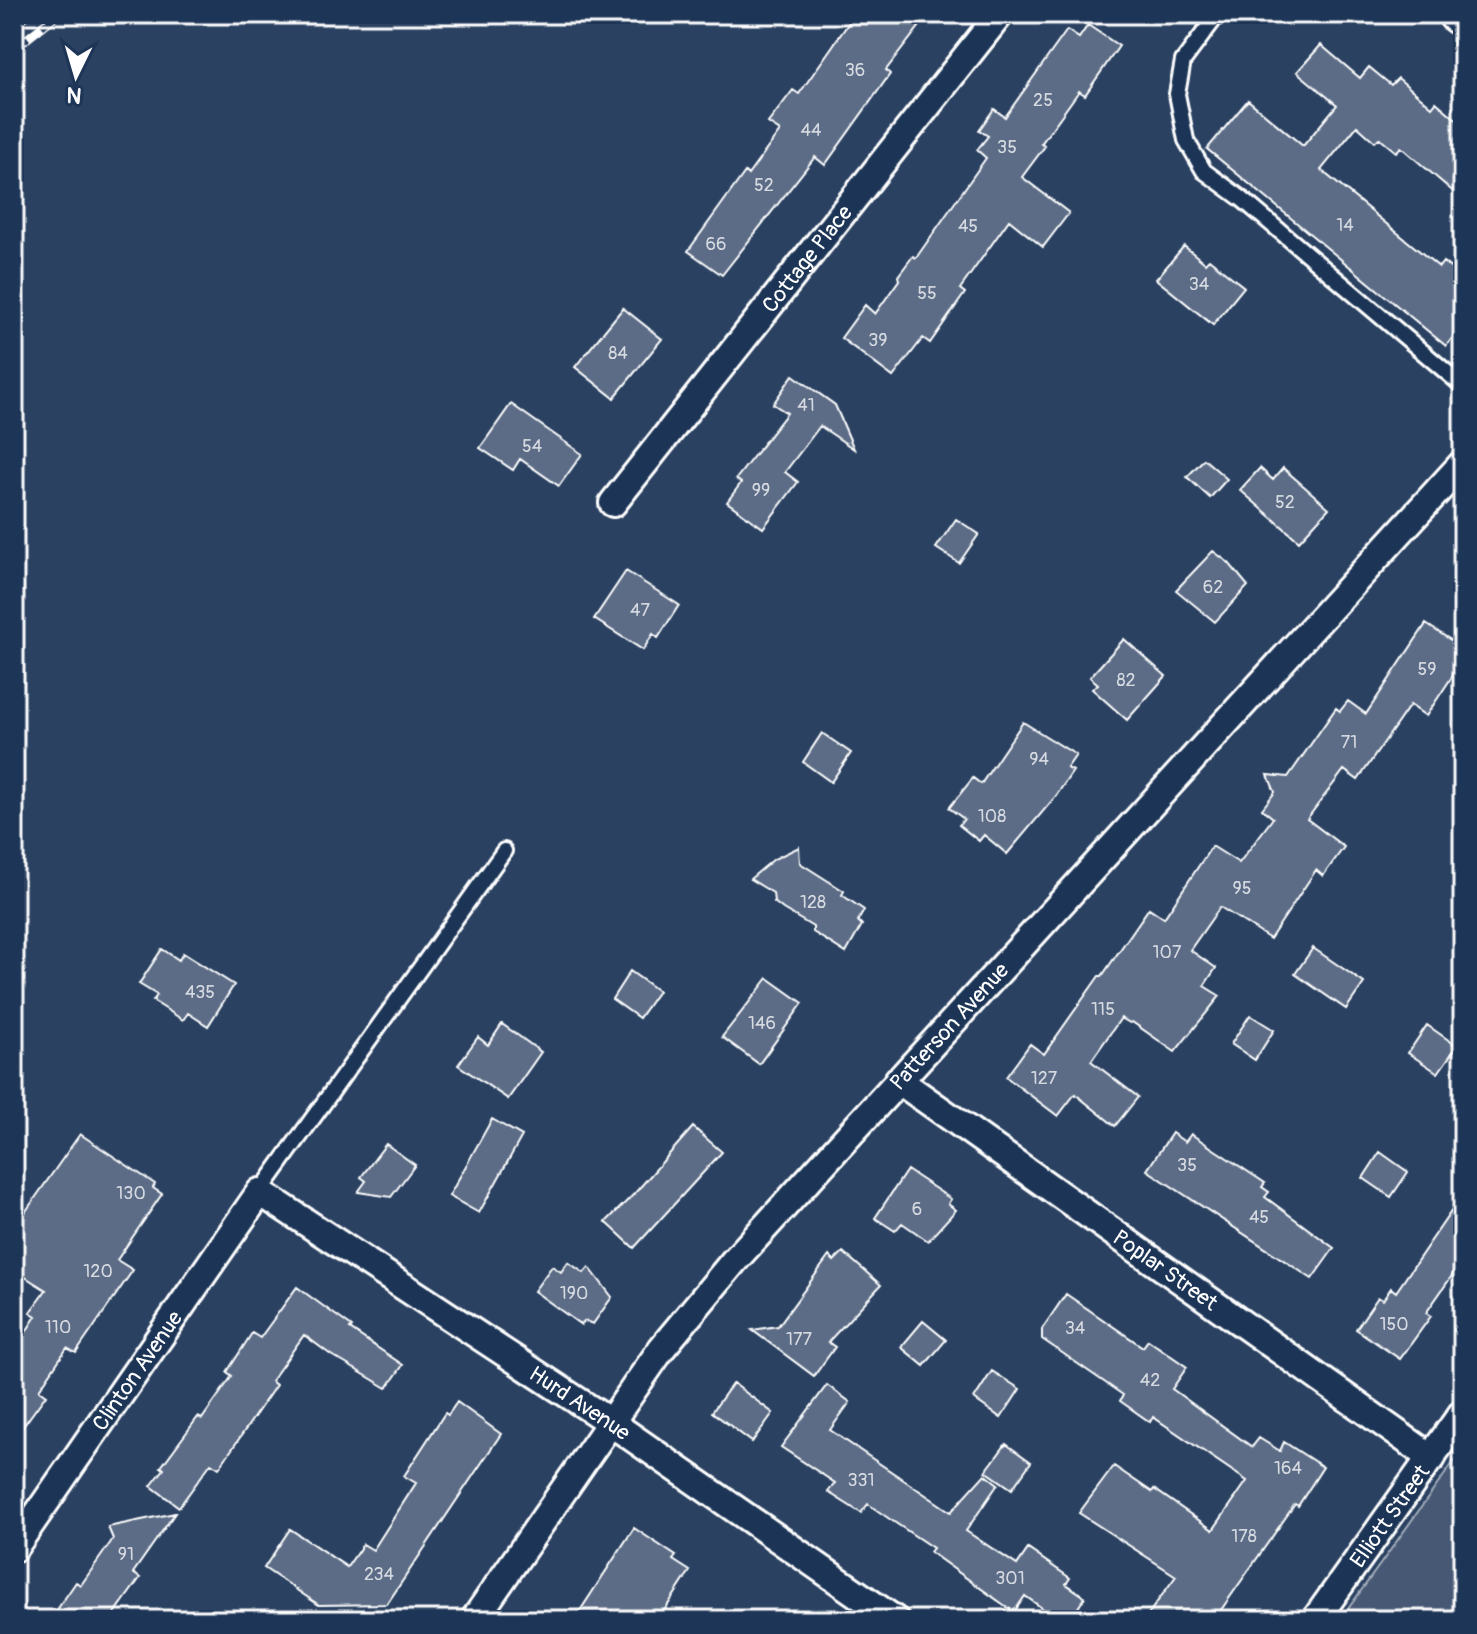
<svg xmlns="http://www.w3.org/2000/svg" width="1477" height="1634" viewBox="0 0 1477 1634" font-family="Pangolin,sans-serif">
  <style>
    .green { fill: #465975; stroke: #a2acba; stroke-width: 2 }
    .building { fill: #5b6c86; stroke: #fff; stroke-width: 2 }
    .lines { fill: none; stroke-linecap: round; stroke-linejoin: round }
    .lane-casing { stroke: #fff; stroke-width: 20 }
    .street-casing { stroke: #fff; stroke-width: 32 }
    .secondary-casing { stroke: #fff; stroke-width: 44 }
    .lane { stroke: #1d3557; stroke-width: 14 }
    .street { stroke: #1d3557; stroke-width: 26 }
    .secondary { stroke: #1d3557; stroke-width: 38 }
    .rail-casing { stroke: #fff; stroke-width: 9 }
    .rail { stroke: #1d3557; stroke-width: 6; stroke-dasharray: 18; stroke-linecap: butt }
    .labels { text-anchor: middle; stroke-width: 6; stroke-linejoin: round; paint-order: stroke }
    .number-label { font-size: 18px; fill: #d6dae1 }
    .street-label { font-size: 22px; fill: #fff; stroke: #1d3557 }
  </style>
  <rect width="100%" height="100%" fill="#2a4161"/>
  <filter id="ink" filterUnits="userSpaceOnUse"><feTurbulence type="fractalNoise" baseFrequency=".0125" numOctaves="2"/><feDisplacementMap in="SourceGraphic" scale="16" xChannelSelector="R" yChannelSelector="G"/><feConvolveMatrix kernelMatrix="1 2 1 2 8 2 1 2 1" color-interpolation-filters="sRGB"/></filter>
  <g filter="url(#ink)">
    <!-- green -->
    <path class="green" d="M1463 1450V1620H1340L1453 1463Z"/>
    <!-- building -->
    <path class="building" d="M855 14H929L886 70 890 74 825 165 815 157 722 275 688 251 745 172 748 175 780 131 768 123 793 90 799 94Z
      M1088 25 1119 46 1085 95 1079 91 1041 144 1045 146 1022 177 1069 213 1043 247 1009 220 960 289 965 293 930 343 923 338 893 377 841 338 865 305 875 314 899 280 898 276 913 256 916 258 986 158 977 150 988 136 979 130 994 109 1005 117 1067 30 1079 38Z
      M1321 45 1360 78 1369 67 1391 85 1398 78 1432 107 1436 102 1463 125V200L1401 147 1396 152 1379 138 1375 142 1357 126 1321 170 1439 267 1443 262 1463 278V324L1446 346 1207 149 1248 100 1303 146 1337 105 1297 72Z
      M1184 246 1205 263 1209 259 1244 287 1213 325 1156 279Z
      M623 308 662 339 614 398 575 367Z
      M793 375 835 405 854 449 820 426 785 472 798 482 763 528 727 502 741 483 736 479 787 413 773 404Z
      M511 404 582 454 559 486 520 459 513 470 480 448Z
      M1204 459 1227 479 1210 498 1187 477Z
      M1260 468 1273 480 1283 468 1329 508 1299 541 1240 490Z
      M956 519 979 534 959 563 936 548Z
      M1213 551 1229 563 1248 586 1215 622 1176 590Z
      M626 571 679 605 658 638 653 634 643 650 594 619Z
      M1426 624 1463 648V660L1426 716 1410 705 1358 780 1344 770 1307 819 1344 847 1323 876 1316 870 1270 939 1220 907 1190 950 1216 968 1204 986 1220 996 1175 1052 1132 1022 1130 1023 1121 1018 1091 1061 1138 1097 1115 1126 1075 1094 1058 1116 1006 1077 1030 1044 1044 1054 1099 976H1102L1149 908 1164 918 1212 846 1239 863 1273 818 1262 809 1275 792 1268 775 1288 777 1336 708 1340 711 1348 701 1366 714Z
      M1124 639 1166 676 1127 720 1092 689 1098 684 1090 677Z
      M1023 722 1076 755 1067 768 1073 771 1056 796 1007 854 984 835 979 841 959 825 964 819 949 808 973 778 981 784Z
      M822 733 851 753 831 782 803 762Z
      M799 847 800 863 844 891 842 895 864 910 858 921 862 925 846 953 813 932V927L783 909 774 902 773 893 750 879 774 859Z
      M1313 948 1364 983 1346 1009 1295 974Z
      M162 949 179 960 183 953 234 985 208 1026 188 1013 183 1020 153 1001 157 995 139 984Z
      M630 971 658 991 639 1018 612 999Z
      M768 978 803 1003 759 1064 722 1037Z
      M1250 1015 1274 1030 1255 1060 1231 1044Z
      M502 1024 541 1052 508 1099 458 1065 478 1037 488 1045Z
      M1427 1025 1457 1046 1438 1073 1408 1053Z
      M492 1119 522 1136 479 1213 449 1196Z
      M693 1127 722 1152 634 1248 606 1222 635 1193Z
      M1172 1133 1185 1142 1191 1134 1265 1183 1262 1187 1269 1192 1265 1197 1334 1248 1312 1279 1147 1170Z
      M80 1134 155 1184 153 1188 162 1194 117 1260 133 1270 76 1353 67 1348 39 1390 46 1395 14 1439V1351L36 1316 30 1312 46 1290 14 1270V1228Z
      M386 1144 415 1165 391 1197 358 1192 366 1181 361 1177Z
      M1380 1152 1408 1172 1391 1197 1363 1178Z
      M907 1170 951 1199 948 1204 956 1210 928 1241 902 1223 895 1231 875 1218Z
      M1463 1194V1260L1426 1313 1431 1316 1400 1359 1356 1329 1378 1297 1383 1300 1391 1288 1396 1292Z
      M843 1252 881 1285 828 1342 835 1347 814 1376 752 1330 778 1326 829 1256 834 1261Z
      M568 1262 584 1273 589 1267 612 1297 593 1324 585 1321 581 1325 534 1291 552 1266 561 1272Z
      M297 1287 352 1327 350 1329 403 1365 387 1388 331 1355 304 1335 271 1381 276 1385 219 1468 211 1463 179 1507 151 1486 164 1469 161 1467 198 1417 202 1419 232 1376 227 1372 252 1333 260 1338Z
      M1066 1294 1143 1347 1148 1340 1187 1367 1172 1389 1252 1447 1259 1438 1280 1451 1284 1442 1323 1467 1298 1506 1295 1504 1214 1620H1144L1176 1576 1079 1513 1114 1466 1152 1492 1154 1489 1213 1530 1247 1481 1153 1417 1150 1422 1120 1401 1123 1395 1042 1339V1329Z
      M923 1321 946 1340 924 1366 901 1347Z
      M992 1371 1020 1389 1001 1418 974 1399Z
      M733 1383 773 1413 752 1442 712 1412Z
      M827 1385 850 1402 830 1430 951 1512 985 1474 998 1484 966 1531 1017 1565 1028 1549 1070 1578 1066 1584 1085 1597 1070 1620H1059L1025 1596 1014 1612 930 1552 933 1548 891 1520 868 1504 861 1513 828 1492 835 1483 781 1447Z
      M457 1402 501 1434 387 1604 319 1605 264 1568 290 1529 347 1567 363 1544 373 1550 416 1483 404 1476 445 1413 448 1415Z
      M1006 1444 1031 1462 1012 1489 986 1471Z
      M175 1513 133 1573 140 1578 110 1620H50L76 1582 81 1585 113 1539 108 1527Z
      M634 1528 676 1556 673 1560 690 1571 658 1620H574Z"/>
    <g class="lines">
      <!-- lane casing -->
      <g class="lane-casing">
        <path id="lane" d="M1218 14 1183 61 1177 94 1186 140 1204 171 1242 199 1463 386
          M260 1192 504 851"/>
      </g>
      <!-- street casing -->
      <g class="street-casing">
        <g id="street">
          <path id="s1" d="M613 503 1000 14"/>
          <path id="s2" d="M898 1080 1432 1458"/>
          <path id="s3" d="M14 1548 260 1192 610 1422 895 1620"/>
          <path id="s4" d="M474 1620 662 1348 734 1261 1463 463"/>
          <path id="s5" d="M1315 1620 1463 1412"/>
        </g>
      </g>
      <!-- secondary casing -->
      <g class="secondary-casing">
        <path id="secondary" d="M1458 14 1463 17"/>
      </g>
      <!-- lane -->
      <use href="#lane" class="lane"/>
      <!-- street -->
      <use href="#street" class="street"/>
      <!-- secondary -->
      <use href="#secondary" class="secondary"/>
      <!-- rail casing -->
      <g class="rail-casing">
        <path id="rail" d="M14 25 28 14
          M14 49 58 14"/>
      </g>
      <!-- rail -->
      <use href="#rail" class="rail"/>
    </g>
  </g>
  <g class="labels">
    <!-- number labels -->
    <g class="number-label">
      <text x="855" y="76">36</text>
      <text x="1043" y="106">25</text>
      <text x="811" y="136">44</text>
      <text x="1007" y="153">35</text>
      <text x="764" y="191">52</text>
      <text x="1345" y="231">14</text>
      <text x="968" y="232">45</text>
      <text x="716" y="250">66</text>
      <text x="1199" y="290">34</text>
      <text x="927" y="299">55</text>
      <text x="878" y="346">39</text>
      <text x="618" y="359">84</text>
      <text x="806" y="411">41</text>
      <text x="532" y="452">54</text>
      <text x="761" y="496">99</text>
      <text x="1285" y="508">52</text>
      <text x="1213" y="593">62</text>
      <text x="640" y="616">47</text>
      <text x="1427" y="675">59</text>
      <text x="1126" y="686">82</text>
      <text x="1349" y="748">71</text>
      <text x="1039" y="765">94</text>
      <text x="992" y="822">108</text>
      <text x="1242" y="894">95</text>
      <text x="813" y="908">128</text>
      <text x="1167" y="958">107</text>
      <text x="200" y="998">435</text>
      <text x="1103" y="1015">115</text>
      <text x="762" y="1029">146</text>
      <text x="1044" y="1084">127</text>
      <text x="1187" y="1171">35</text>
      <text x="131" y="1199">130</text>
      <text x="917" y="1215">6</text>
      <text x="1259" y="1223">45</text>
      <text x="98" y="1277">120</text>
      <text x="574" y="1299">190</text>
      <text x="1394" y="1330">150</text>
      <text x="58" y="1333">110</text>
      <text x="1075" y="1334">34</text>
      <text x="799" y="1345">177</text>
      <text x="1150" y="1386">42</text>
      <text x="1288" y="1474">164</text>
      <text x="861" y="1486">331</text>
      <text x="1244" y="1542">178</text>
      <text x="126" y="1560">91</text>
      <text x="379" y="1580">234</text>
      <text x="1010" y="1584">301</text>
    </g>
    <!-- street labels -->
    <g class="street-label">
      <text dy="8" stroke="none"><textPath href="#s1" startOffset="312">Cottage Place</textPath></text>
      <text dy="8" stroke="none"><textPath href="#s4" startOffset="762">Patterson Avenue</textPath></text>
      <text dy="8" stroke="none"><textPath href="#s2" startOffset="328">Poplar Street</textPath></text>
      <text dy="8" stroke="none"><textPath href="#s3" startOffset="216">Clinton Avenue</textPath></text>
      <text dy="8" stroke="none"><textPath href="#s3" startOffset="816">Hurd Avenue</textPath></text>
      <text dy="8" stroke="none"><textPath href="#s5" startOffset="128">Elliott Street</textPath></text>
    </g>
  </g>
  <!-- margin -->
  <rect width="1477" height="1634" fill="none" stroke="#1d3557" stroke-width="48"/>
  <rect x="24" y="24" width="1429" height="1586" fill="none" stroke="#fff" stroke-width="3" filter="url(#ink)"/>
  <!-- north arrow -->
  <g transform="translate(76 76) rotate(185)" stroke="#1d3557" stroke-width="6" paint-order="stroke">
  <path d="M0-6L14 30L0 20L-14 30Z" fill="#ffffff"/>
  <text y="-12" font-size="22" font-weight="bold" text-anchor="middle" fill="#ffffff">N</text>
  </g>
</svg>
